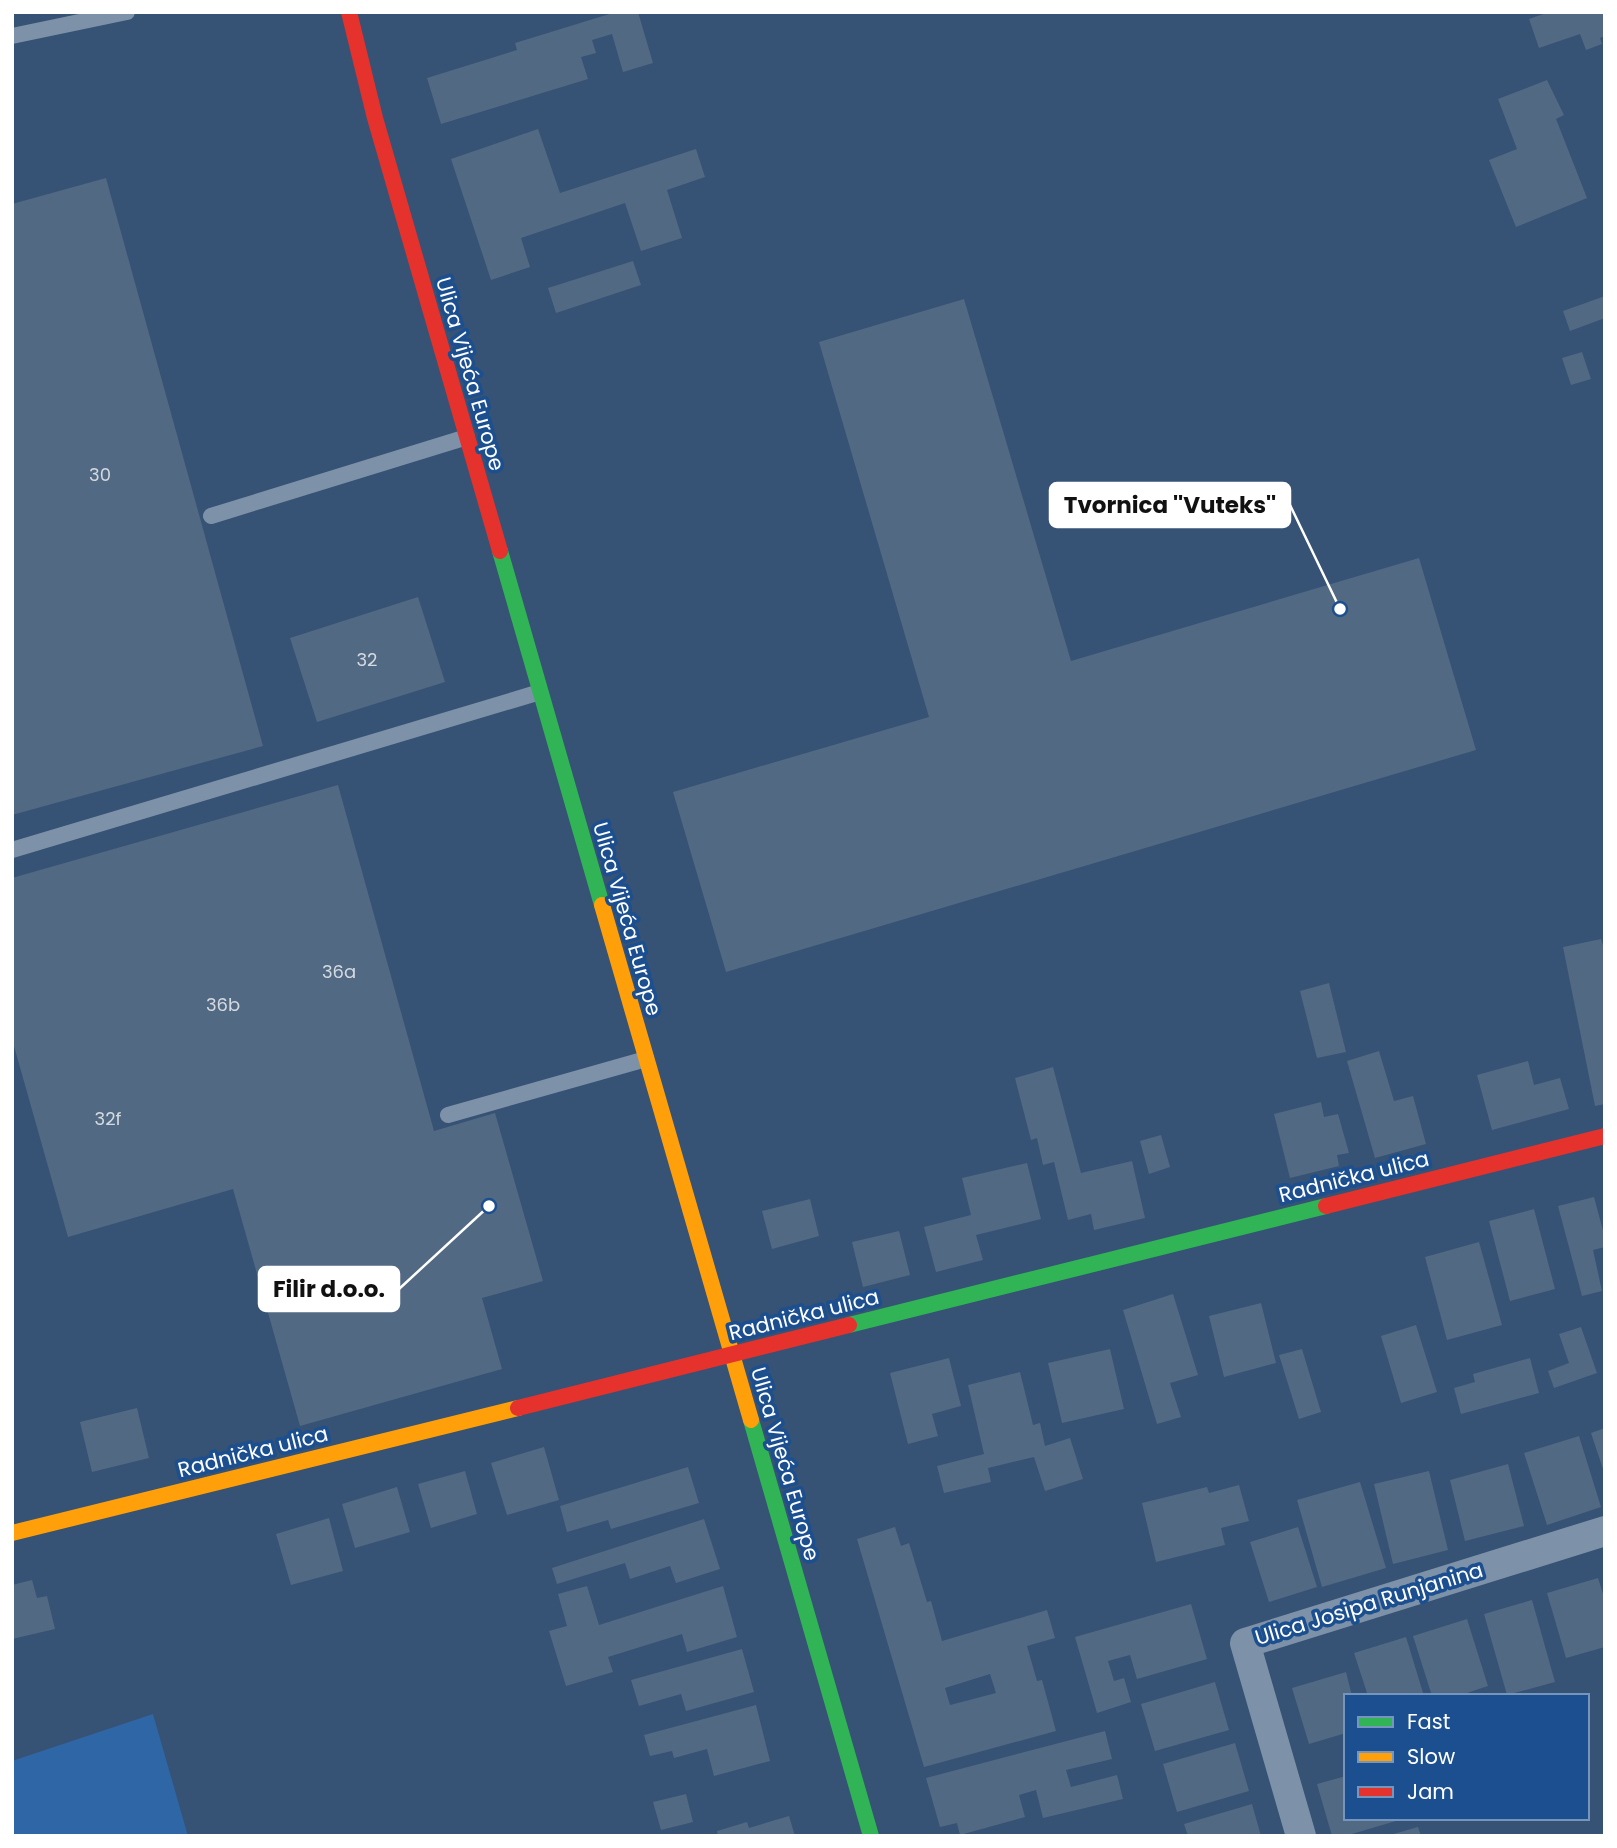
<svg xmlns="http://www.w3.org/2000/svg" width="1617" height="1848" viewBox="0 0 1617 1848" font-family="Poppins,sans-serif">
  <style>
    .green { fill: #2f66a5 }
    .building { fill: #526984; fill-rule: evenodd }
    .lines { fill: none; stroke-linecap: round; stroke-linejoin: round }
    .lane { stroke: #7d92a8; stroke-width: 16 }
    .street { stroke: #7d92a8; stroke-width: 30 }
    .fast { stroke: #30b455; stroke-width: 16 }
    .slow { stroke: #ff9f0a; stroke-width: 16 }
    .jam { stroke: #e5322d; stroke-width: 16 }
    .labels { text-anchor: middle; stroke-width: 7; stroke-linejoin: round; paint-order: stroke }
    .number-label { font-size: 18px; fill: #d4dae0 }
    .street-label { font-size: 21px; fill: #fff; stroke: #1b4f8f }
    .leader { fill: none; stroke: #fff; stroke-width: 2.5 }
    .callout-dot { fill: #fff; stroke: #1b4f8f; stroke-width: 2.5 }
    .callout { fill: #fff; stroke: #fff; stroke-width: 2.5 }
    .callout-label { font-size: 23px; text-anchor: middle; font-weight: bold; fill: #111 }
  </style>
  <rect width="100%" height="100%" fill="#365274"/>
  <!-- green -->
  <path class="green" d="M153 1714 188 1836H12V1761Z"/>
  <!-- building -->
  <path class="building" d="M616 12H638L653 63 623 72 612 34 592 40 596 53 581 57 588 79 441 124 427 78 517 50 515 43Z
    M1549 12H1605V36L1600 38 1602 44 1586 50 1580 34 1539 48 1529 19Z
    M1547 80 1564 115 1556 119 1587 198 1516 227 1489 160 1517 149 1498 99Z
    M538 129 560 193 696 149 705 177 667 190 682 238 641 251 625 203 521 238 530 267 491 280 451 159Z
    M106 178 263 746 12 815V204Z
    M633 261 641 285 556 313 548 288Z
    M1605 296V318L1570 331 1563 311Z
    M964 299 1071 661 1419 558 1476 750 726 972 673 792 929 717 819 342Z
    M1582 352 1591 379 1571 385 1562 358Z
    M418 597 445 682 317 722 290 638Z
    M338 785 434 1131 495 1113 543 1281 482 1298 502 1369 300 1426 233 1189 68 1237 12 1039V878Z
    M1601 939 1605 951V1104L1595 1106 1563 947Z
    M1329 983 1346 1052 1317 1058 1300 991Z
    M1379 1051 1394 1101 1413 1096 1426 1144 1375 1158 1347 1061Z
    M1528 1061 1534 1085 1560 1078 1569 1109 1492 1130 1477 1075Z
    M1053 1067 1081 1173 1132 1161 1145 1218 1094 1230 1091 1214 1068 1220 1054 1162 1043 1165 1037 1138 1031 1140 1015 1078Z
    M1321 1102 1324 1117 1338 1114 1349 1153 1337 1155 1339 1166 1290 1178 1274 1114Z
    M1161 1135 1170 1167 1149 1174 1140 1141Z
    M1027 1163 1041 1219 976 1235 983 1260 936 1272 924 1227 971 1215 962 1178Z
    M1594 1197 1605 1238V1247L1593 1250 1602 1291 1582 1296 1558 1206Z
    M810 1199 819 1236 772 1249 762 1211Z
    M1534 1209 1555 1289 1510 1301 1489 1221Z
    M899 1231 910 1275 863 1287 852 1242Z
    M1479 1242 1502 1325 1447 1340 1425 1257Z
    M1173 1294 1198 1375 1170 1383 1181 1417 1157 1424 1123 1310Z
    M1261 1303 1276 1363 1224 1377 1209 1316Z
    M1416 1325 1437 1392 1401 1403 1381 1336Z
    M1581 1327 1597 1373 1554 1388 1548 1371 1569 1363 1559 1334Z
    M1110 1349 1124 1409 1062 1423 1048 1363Z
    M1302 1349 1321 1412 1299 1419 1279 1355Z
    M949 1358 961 1406 932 1414 938 1436 908 1444 890 1373Z
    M1530 1358 1539 1393 1461 1414 1454 1388 1475 1382 1473 1374Z
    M1020 1372 1033 1425 1040 1423 1045 1446 1070 1438 1083 1479 1045 1491 1034 1457 988 1468 991 1482 944 1493 937 1466 984 1454 968 1385Z
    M137 1408 149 1458 92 1472 80 1422Z
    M1605 1428V1472H1604L1591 1433Z
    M1579 1436 1601 1507 1547 1525 1524 1453Z
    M544 1447 559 1500 507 1515 491 1463Z
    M1508 1464 1524 1526 1465 1541 1450 1480Z
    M688 1467 699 1503 611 1529 608 1520 567 1532 560 1506Z
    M465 1471 477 1514 431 1528 418 1484Z
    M1429 1471 1448 1550 1393 1564 1374 1484Z
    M1360 1482 1386 1568 1322 1587 1297 1500Z
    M1239 1485 1249 1521 1221 1528 1225 1545 1156 1562 1142 1503 1207 1487 1209 1493Z
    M397 1487 410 1532 355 1548 342 1504Z
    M329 1518 343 1571 291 1585 276 1534Z
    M704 1519 720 1569 676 1583 670 1566 630 1579 625 1563 557 1584 552 1568Z
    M895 1527 901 1546 909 1543 927 1602 931 1601 942 1641 1047 1610 1055 1638 1027 1646 1037 1681 1042 1680 1056 1731 924 1767 857 1539ZM990 1674 996 1693 950 1705 945 1688Z
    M1298 1527 1317 1587 1269 1602 1250 1542Z
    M1598 1578 1605 1600V1647L1566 1658 1547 1593Z
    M32 1580 37 1598 47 1596 55 1629 12 1639V1585Z
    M587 1586 599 1625 723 1586 737 1637 687 1652 682 1634 608 1657 613 1672 566 1686 549 1631 567 1626 558 1594Z
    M1532 1600 1555 1682 1507 1695 1484 1614Z
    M1191 1604 1207 1659 1137 1679 1130 1655 1108 1661 1114 1681 1124 1678 1131 1702 1097 1713 1075 1637Z
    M1467 1619 1488 1686 1458 1696H1432L1413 1636Z
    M1406 1637 1424 1696H1368L1354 1653Z
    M742 1649 754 1692 686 1711 681 1694 639 1706 631 1680Z
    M1346 1672 1352 1696H1346V1733L1309 1744 1292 1688Z
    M1215 1682 1229 1730 1155 1751 1141 1704Z
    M756 1705 770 1761 714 1776 707 1749 674 1758 672 1751 650 1756 644 1735Z
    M1105 1731 1112 1759 1066 1770 1071 1787 1117 1775 1123 1799 1043 1818 1036 1790 1019 1795 1025 1817 960 1835 957 1823 940 1827 926 1778Z
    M1235 1743 1249 1791 1177 1812 1163 1764Z
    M1346 1776V1818H1395L1396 1821 1345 1836H1332L1317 1784Z
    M686 1794 693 1822 661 1830 653 1802Z
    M1252 1804 1261 1836H1188L1184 1824Z
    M789 1816 795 1836H718L717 1831 747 1822 749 1828Z
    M1418 1827 1421 1836H1390V1835Z"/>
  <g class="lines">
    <!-- lane -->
    <path class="lane" d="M12 36 127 12
      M211 516 467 437
      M12 850 540 692
      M448 1115 646 1059"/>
    <!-- street -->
    <path class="street" d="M1301 1836 1245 1643 1605 1531"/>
    <!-- fast -->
    <path class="fast" d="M500 551 602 905
      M849 1325 1326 1206
      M751 1420 871 1836"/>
    <!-- slow -->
    <path class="slow" d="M602 905 751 1420
      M12 1533 518 1408"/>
    <!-- jam -->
    <path class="jam" d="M349 12 375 118 500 551
      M1326 1206 1605 1136
      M518 1408 849 1325"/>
  </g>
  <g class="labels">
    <!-- number labels -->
    <g class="number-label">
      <text x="100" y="481">30</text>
      <text x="367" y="666">32</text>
      <text x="339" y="978">36a</text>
      <text x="223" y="1011">36b</text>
      <text x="108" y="1125">32f</text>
    </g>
    <!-- street labels -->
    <g class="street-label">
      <text transform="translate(470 374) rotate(74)" y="7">Ulica Vijeća Europe</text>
      <text transform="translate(627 919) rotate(74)" y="7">Ulica Vijeća Europe</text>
      <text transform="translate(1354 1177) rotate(-14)" y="7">Radnička ulica</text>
      <text transform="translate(804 1315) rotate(-14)" y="7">Radnička ulica</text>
      <text transform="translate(253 1452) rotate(-14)" y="7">Radnička ulica</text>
      <text transform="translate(785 1464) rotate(74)" y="7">Ulica Vijeća Europe</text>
      <text transform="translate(1369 1604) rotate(-17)" y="7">Ulica Josipa Runjanina</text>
    </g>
  </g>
  <!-- callouts -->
  <path class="leader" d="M1340 609L1290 505M489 1206L399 1289"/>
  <g class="callout-dot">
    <circle cx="1340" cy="609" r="7"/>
    <circle cx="489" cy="1206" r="7"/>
  </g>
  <g class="callout">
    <rect x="1050" y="483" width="240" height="44" rx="7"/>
    <rect x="259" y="1267" width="140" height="44" rx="7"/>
  </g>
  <g class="callout-label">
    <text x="1170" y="513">Tvornica ''Vuteks''</text>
    <text x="329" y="1297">Filir d.o.o.</text>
  </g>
  <!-- border -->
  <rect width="1617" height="1848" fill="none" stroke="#ffffff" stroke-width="28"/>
  <!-- legend -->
  <rect x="1344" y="1694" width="245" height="126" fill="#1b4f8f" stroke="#7695bc" stroke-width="2"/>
  <rect x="1358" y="1717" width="35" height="10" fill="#30b455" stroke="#7695bc" stroke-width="2"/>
  <text x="1407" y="1729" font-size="21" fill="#ffffff">Fast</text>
  <rect x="1358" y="1752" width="35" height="10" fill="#ff9f0a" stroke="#7695bc" stroke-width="2"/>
  <text x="1407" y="1764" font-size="21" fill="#ffffff">Slow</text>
  <rect x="1358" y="1787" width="35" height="10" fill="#e5322d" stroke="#7695bc" stroke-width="2"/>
  <text x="1407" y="1799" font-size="21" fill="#ffffff">Jam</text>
</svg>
